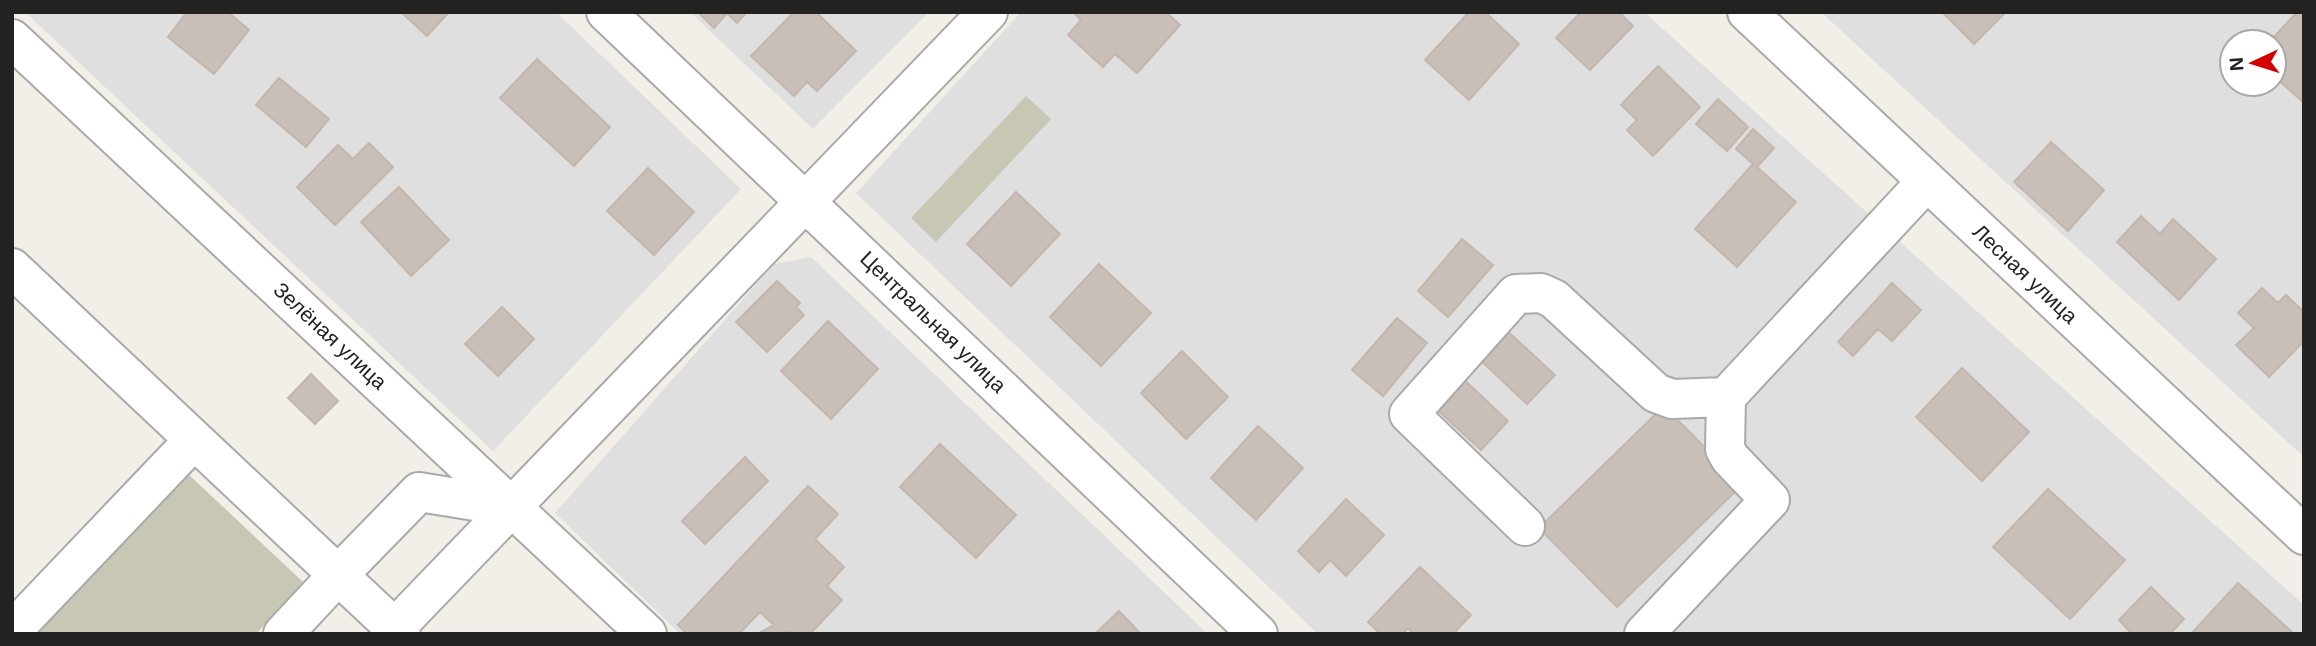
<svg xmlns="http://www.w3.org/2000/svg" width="2316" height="646" viewBox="0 0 2316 646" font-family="Arial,sans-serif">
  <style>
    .residential { fill: #e0dfdf; fill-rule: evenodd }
    .construction { fill: #c7c7b4 }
    .building { fill: #c7bfb8; stroke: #c4b6ab; stroke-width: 2 }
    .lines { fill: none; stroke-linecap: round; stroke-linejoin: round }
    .minor-casing { stroke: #a9a9a9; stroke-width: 42 }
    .minor { stroke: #fff; stroke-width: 38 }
    .labels { text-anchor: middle; stroke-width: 5; stroke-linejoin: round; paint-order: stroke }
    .street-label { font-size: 21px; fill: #222; stroke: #fff }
  </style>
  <rect width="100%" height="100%" fill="#f2efe9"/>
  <!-- residential -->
  <path class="residential" d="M25 12H556L741 189 493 451Z
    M690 12H929L813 129Z
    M1021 12H1644L2304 605V634H1318L856 193Z
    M1821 12H2304V457ZM2232 42H2274V84H2232Z
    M811 257 1208 634H680L555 513 774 264Z"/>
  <!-- construction -->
  <path class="construction" d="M1026 96 1051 119 936 242 911 218Z
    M186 472 303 582 256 634H35Z"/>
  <!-- building -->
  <path class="building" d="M187 12H228L249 30 214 74 168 37Z
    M401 12H449L427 36Z
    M698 12H747L737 23 727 13 714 28Z
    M794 12H816L856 51 817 91 807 82 794 96 751 56Z
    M1073 12H1166L1180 25 1137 73 1115 54 1103 67 1068 35 1081 20Z
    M1469 12H1485L1519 44 1469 100 1425 60Z
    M1581 12H1619L1633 26 1590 70 1556 38Z
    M1942 12H2006L1974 44Z
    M2297 12H2304V103L2274 76V42H2269Z
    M537 59 610 127 574 166 500 98Z
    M1658 66 1700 107 1653 156 1627 130 1637 120 1621 105Z
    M279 78 329 119 306 147 256 105Z
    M1718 99 1748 127 1727 151 1696 124Z
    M1753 129 1774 148 1757 167 1796 202 1737 267 1695 229 1753 164 1736 149Z
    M2051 142 2104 190 2068 231 2014 182Z
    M369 143 393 167 335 225 297 187 338 145 353 159Z
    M648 168 694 212 654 255 607 211Z
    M399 187 449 240 411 276 361 222Z
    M1016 192 1060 234 1011 286 967 244Z
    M2141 216 2160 234 2173 219 2216 259 2179 300 2117 242Z
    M1462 239 1493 265 1448 317 1418 291Z
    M1099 264 1151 313 1101 366 1050 317Z
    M777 281 800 303 796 307 804 315 767 352 736 322Z
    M1892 283 1921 310 1892 341 1878 329 1853 356 1838 342Z
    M2262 288 2278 303 2286 295 2304 312V341L2269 377 2236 345 2254 328 2238 313Z
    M502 307 534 339 498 376 465 344Z
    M1397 318 1427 343 1383 396 1352 370Z
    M828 321 878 369 831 419 781 371Z
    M1504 328 1555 375 1527 404 1477 357Z
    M1182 351 1228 397 1186 439 1141 393Z
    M1962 368 2029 432 1982 481 1916 417Z
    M311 374 338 401 315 424 288 398Z
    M1458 374 1508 421 1481 450 1430 403Z
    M1664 406 1742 485 1617 607 1539 528Z
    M1258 426 1303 468 1256 520 1211 478Z
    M940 444 1016 515 976 558 900 487Z
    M745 457 768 481 705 544 682 521Z
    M808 486 838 514 815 539 844 567 827 586 842 600 810 634 789 632 763 634 761 632 774 625 760 612 739 634H687L678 625Z
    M2048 489 2125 560 2070 619 1993 547Z
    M1346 499 1384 535 1346 576 1330 560 1319 572 1298 551Z
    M1420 567 1471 615 1453 634H1414L1408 628 1403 634H1380L1368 622Z
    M2238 583 2292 632 2291 634H2191Z
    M2151 587 2184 619 2170 634H2132L2119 620Z
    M1119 611 1141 634H1095Z"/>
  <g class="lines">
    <!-- minor casing -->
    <g class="minor-casing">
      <path id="minor" d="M606 12 1258 634
        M1747 12 2304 535
        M12 39 647 634
        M12 268 338 575 419 492 512 507
        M1525 526 1409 414 1516 294 1541 293 1554 299 1656 393 1672 399 1726 397
        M395 628 988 12
        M12 631 194 440
        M283 634 338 575 401 634
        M1644 634 1770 500 1730 458 1725 449 1726 397 1927 181"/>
    </g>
    <!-- minor -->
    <use href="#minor" class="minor"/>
  </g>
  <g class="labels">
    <!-- street labels -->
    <g class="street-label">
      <text transform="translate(2025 274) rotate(43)" y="7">Лесная улица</text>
      <text transform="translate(933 322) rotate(44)" y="7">Центральная улица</text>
      <text transform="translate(330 336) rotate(43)" y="7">Зелёная улица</text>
    </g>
  </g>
  <!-- border -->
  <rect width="2316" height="646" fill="none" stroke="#222222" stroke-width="28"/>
  <!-- north arrow -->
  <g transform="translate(2253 63) rotate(266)"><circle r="33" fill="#ffffff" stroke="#a7a7a7" stroke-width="2"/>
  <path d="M0-5L12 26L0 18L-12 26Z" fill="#d40000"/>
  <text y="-10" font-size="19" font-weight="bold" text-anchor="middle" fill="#222222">N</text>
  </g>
</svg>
